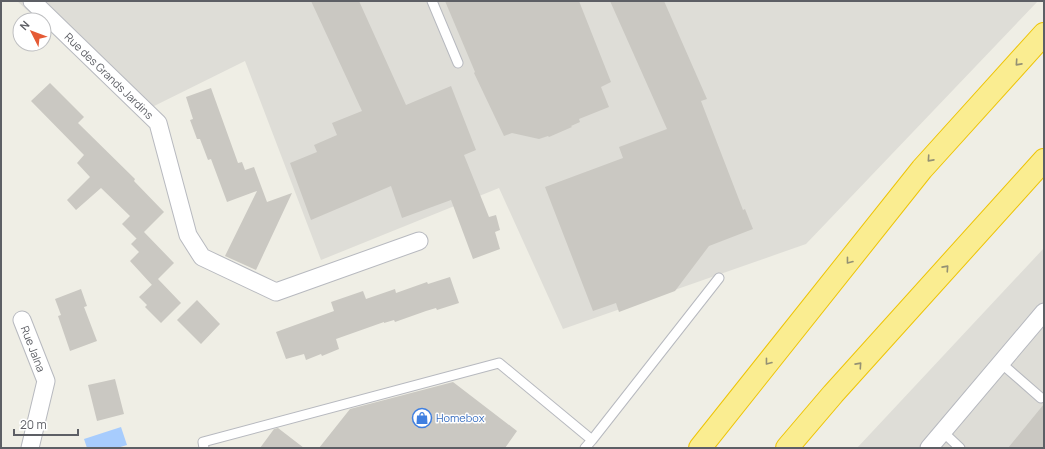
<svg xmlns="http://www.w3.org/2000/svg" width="1045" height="449" viewBox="0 0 1045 449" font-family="Manrope,sans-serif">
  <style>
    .industrial { fill: #deddd7 }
    .water { fill: #a7ccfd }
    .building { fill: #cac8c2 }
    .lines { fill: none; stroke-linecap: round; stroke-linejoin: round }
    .lane-casing { stroke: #b7b9bf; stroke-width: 11 }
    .street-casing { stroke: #b7b9bf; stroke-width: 19 }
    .highway-casing { stroke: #eec406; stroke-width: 24 }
    .lane { stroke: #fff; stroke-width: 9 }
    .street { stroke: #fff; stroke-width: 17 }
    .highway { stroke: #faed91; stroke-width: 22 }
    .oneway { stroke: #949174 }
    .labels { text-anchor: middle; stroke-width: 3; stroke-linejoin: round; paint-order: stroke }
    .street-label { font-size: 11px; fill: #5d5f65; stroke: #fff }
    .shop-label { font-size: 11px; fill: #366cbe; stroke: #fff; text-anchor: start }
  </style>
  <rect width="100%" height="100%" fill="#efeee5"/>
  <!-- industrial -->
  <path class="industrial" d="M17 1H1038L806 244 563 329 499 188 321 260 245 61 142 112 44 25V20H38Z
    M1044 248V448H857Z"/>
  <!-- water -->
  <path class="water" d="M121 427 127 445 117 448H87L84 439Z"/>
  <!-- building -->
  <path class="building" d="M311 1H359L406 105 451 86 476 150 464 155 489 217 496 215 500 230 495 232 500 249 473 259 451 200 402 218 391 186 311 220 290 163 317 152 314 145 337 135 332 123 362 111Z
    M445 1H579L611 82 601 87 609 107 579 119 580 122 571 126 572 127 549 137 548 136 539 139 512 133 504 136 474 73 475 72Z
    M610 1H664L707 99 701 101 743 210 745 209 753 229 709 246 675 291 619 312 616 303 593 311 545 187 623 158 619 147 667 129Z
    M50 83 84 117 78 123 135 179 134 181 164 212 144 232 174 263 152 285 130 261 139 252 131 244 138 237 137 239 122 224 130 216 101 188 76 210 67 200 90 177 77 163 84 155 31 101Z
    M211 88 238 163 242 162 245 170 254 167 267 202 292 193 256 270 225 256 257 191 227 202 211 159 208 160 200 139H197L190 120 193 119 186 97Z
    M450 277 459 303 437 310 436 308 426 311 395 322 394 320 384 323V322L336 339 339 349 322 356 321 354 306 360 304 354 286 359 276 332 334 311 331 302 363 291 366 299 395 289 396 293 427 282 428 284Z
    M158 279 181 303 161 323 145 307 147 305 139 297Z
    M81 289 87 306 84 307 97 341 70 351 58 316 61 315 55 299Z
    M197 300 220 324 201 344 177 320Z
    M115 379 124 414 97 421 88 385Z
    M453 382 517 431 505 448H319L350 409Z
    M1044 404V448H1008Z
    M278 428 304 448H260L274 429Z"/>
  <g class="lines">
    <!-- lane casing -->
    <g class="lane-casing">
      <path id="lane" d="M432 1 458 63
        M1001 363 1041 398
        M943 432 960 448
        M592 440 719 278
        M204 448 203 442 499 363 592 440 585 448"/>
    </g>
    <!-- street casing -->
    <g class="street-casing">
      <path id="street" d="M32 1 158 123 188 235 202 257 276 292 419 241
        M22 320 46 381 30 448
        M929 448 1044 312"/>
    </g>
    <!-- highway casing -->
    <g class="highway-casing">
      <path id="highway" d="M700 448 922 169 1044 34
        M787 448 833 394 1044 160"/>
    </g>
    <!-- lane -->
    <use href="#lane" class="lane"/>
    <!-- street -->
    <use href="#street" class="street"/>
    <!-- highway -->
    <use href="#highway" class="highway"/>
  </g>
  <!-- one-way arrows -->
  <defs><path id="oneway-chevron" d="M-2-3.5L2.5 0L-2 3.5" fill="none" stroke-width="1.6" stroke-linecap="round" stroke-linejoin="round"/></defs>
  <g class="oneway">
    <use href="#oneway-chevron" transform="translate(1018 63) rotate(132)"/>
    <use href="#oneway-chevron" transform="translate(930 159) rotate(132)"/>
    <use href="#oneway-chevron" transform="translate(849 261) rotate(128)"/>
    <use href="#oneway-chevron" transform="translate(946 268) rotate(-48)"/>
    <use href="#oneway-chevron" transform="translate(768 362) rotate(128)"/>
    <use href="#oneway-chevron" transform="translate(859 365) rotate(-48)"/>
  </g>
  <!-- icons -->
  <defs>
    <g id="shop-ring" transform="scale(1)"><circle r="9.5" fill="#fff" stroke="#3f7fe0" stroke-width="1.5"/><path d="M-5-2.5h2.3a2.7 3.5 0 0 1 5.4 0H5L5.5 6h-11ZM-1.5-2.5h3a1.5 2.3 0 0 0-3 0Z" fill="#3f7fe0"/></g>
  </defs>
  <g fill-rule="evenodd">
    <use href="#shop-ring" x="422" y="418"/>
  </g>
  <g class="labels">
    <!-- street labels -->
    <g class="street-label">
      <text transform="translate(109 76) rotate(44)" y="4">Rue des Grands Jardins</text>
      <text transform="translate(33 349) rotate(69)" y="4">Rue Jalna</text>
    </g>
    <!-- shop labels -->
    <g class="shop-label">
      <text x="436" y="422">Homebox</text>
    </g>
  </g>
  <!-- border -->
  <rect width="1045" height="449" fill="none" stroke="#5d5f65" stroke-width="4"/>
  <!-- north arrow -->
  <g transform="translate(32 32) rotate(312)"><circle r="19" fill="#ffffff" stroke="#bebfc1"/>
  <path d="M0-3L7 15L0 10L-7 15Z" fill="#e55a35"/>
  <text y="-6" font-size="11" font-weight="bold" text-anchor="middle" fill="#5d5f65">N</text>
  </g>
  <!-- scale -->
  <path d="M14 429v6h64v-6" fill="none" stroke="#5d5f65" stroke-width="2"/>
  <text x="20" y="429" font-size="12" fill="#5d5f65" stroke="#ffffff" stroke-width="3" paint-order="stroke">20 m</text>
</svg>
